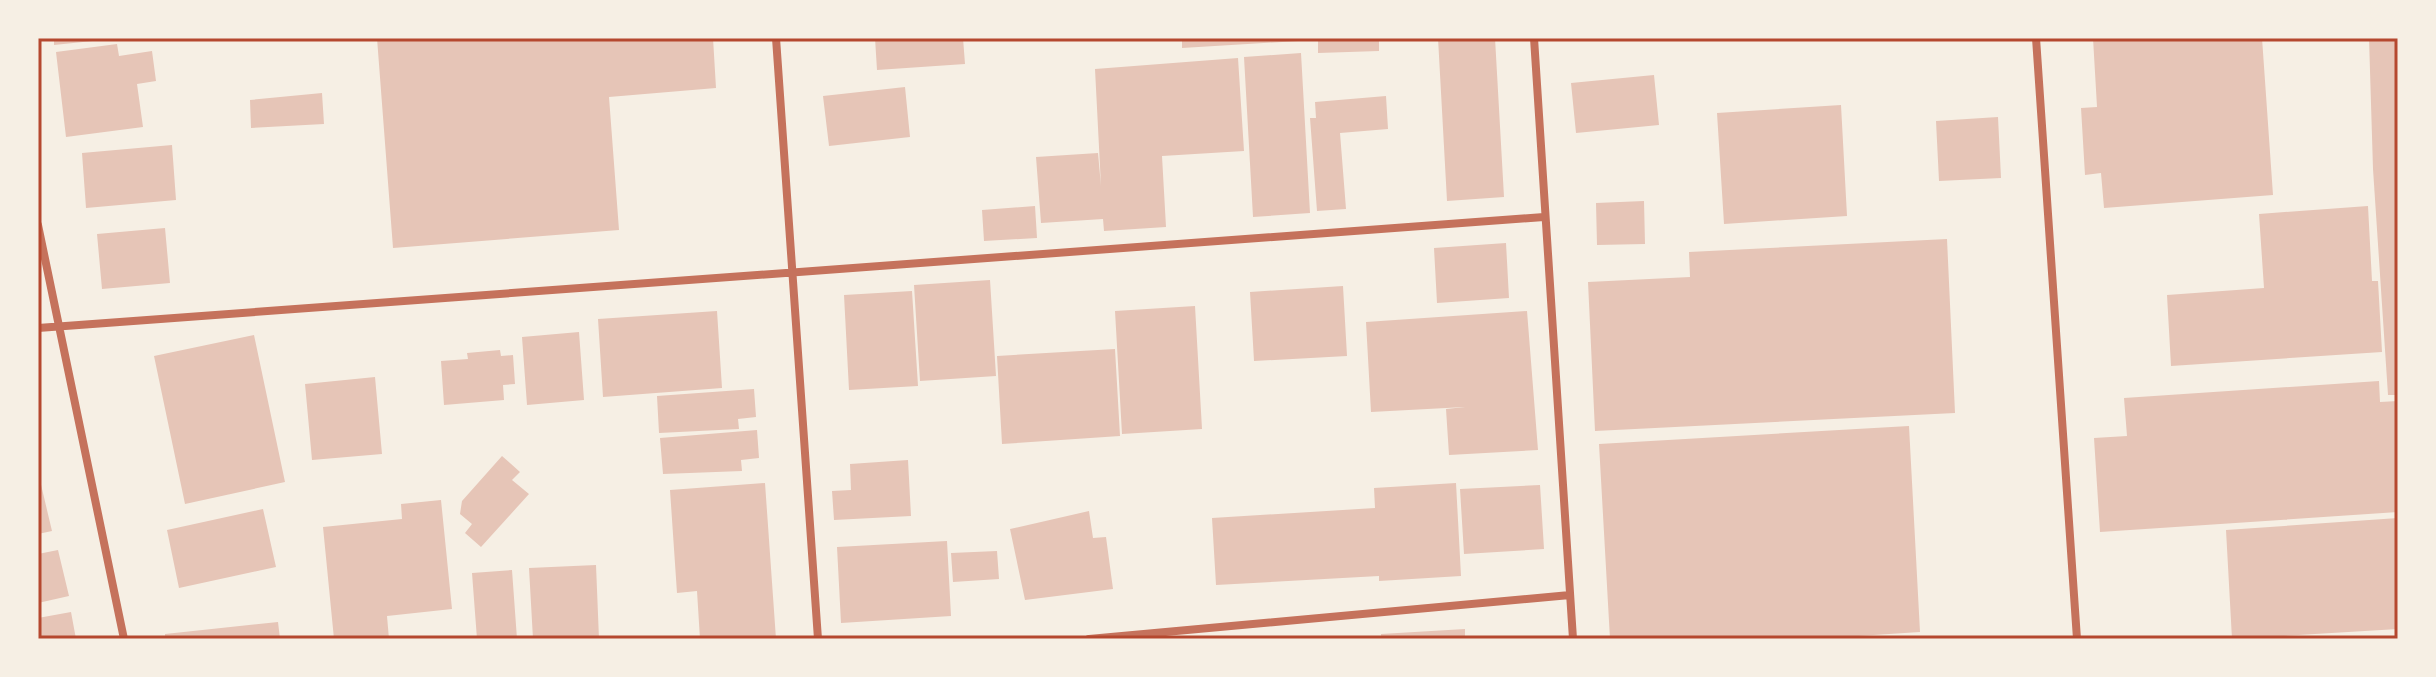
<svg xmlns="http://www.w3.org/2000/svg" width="2436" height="677" viewBox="0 0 2436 677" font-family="'Varela Round',sans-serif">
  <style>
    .building { fill: #e6c5b7 }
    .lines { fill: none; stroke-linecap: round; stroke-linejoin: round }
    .minor { stroke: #c5725c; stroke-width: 8 }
    .neatline { fill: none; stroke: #b5482f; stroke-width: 3 }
  </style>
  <rect width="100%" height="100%" fill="#f6efe4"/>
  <!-- building -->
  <path class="building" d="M54 38H102V40L54 45Z
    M377 38H713L716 88 609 97 619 230 393 248Z
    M875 38H963L965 64 877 70Z
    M1182 38H1298V41L1182 48Z
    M1318 38H1379V51L1318 53Z
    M1438 38H1495L1504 197 1447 201Z
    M2093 38H2262L2273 195 2104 208 2101 173 2085 175 2081 108 2097 107Z
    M2369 38H2398V395H2388L2373 169Z
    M117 44 119 56 152 51 156 81 137 84 143 127 66 137 56 52Z
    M1301 53 1310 213 1253 217 1244 57Z
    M1238 58 1244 151 1162 156 1166 227 1104 231 1103 219 1041 223 1036 157 1098 153 1101 186 1095 69Z
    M1654 75 1659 125 1576 133 1571 83Z
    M905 87 910 137 829 146 823 96Z
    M322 93 324 124 251 128 250 100Z
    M1386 96 1388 129 1340 133 1346 209 1317 211 1310 118H1316L1315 102Z
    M1841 105 1847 216 1724 224 1717 113Z
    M1998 117 2001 178 1939 181 1936 121Z
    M172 145 176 200 86 208 82 153Z
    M1644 201 1645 244 1597 245 1596 203Z
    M1035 206 1037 238 984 241 982 210Z
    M2368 206 2372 281H2378L2382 352 2171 366 2167 295 2264 288 2259 214Z
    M165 228 170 283 102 289 97 234Z
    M1947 239 1955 413 1595 431 1588 282 1690 277 1689 252Z
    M1506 243 1509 298 1437 303 1434 248Z
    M990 280 996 376 920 381 914 285Z
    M1343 286 1347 356 1254 361 1250 292Z
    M912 291 918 386 849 390 844 295Z
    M1195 306 1202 429 1122 434 1115 311Z
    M717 311 722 388 603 397 598 319Z
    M1527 311 1538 450 1449 455 1446 409 1465 407 1371 412 1366 322Z
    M579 332 584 400 527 405 522 337Z
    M254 335 285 482 185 504 154 356Z
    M1115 349 1120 436 1002 444 997 356Z
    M500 350 501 356 513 355 515 384 503 385 504 400 444 405 441 361 468 359 467 353Z
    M375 377 382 454 312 460 305 384Z
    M2379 381 2380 402 2398 401V512L2100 532 2094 438 2127 436 2124 398Z
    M754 389 756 417 738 419 739 429 659 433 657 396Z
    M1909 426 1920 632 1812 639H1610L1599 444Z
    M757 430 759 458 741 460 742 471 663 474 660 438Z
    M502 456 520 472 512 480 529 494 481 547 465 533 472 524 460 514 462 501Z
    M908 460 911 516 834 520 832 491 851 490 850 464Z
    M38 472 52 531 38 534Z
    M765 483 776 639H700L697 591 677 593 670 490Z
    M1456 483 1461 576 1379 581V576L1216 585 1212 518 1375 508 1374 488Z
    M1540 485 1544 549 1464 554 1460 489Z
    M441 500 452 609 387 616 389 639H334L323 527 402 519 401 504Z
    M263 509 276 567 179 588 167 530Z
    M1089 511 1093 538 1106 537 1113 589 1025 600 1010 529Z
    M2398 518V629L2232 639 2226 530Z
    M947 541 951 616 841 623 837 547Z
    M58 550 69 596 38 603V554Z
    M997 551 999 579 953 582 951 553Z
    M596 565 599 639H533L529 568Z
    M512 570 517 639H477L472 573Z
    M71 612 76 639H38V618Z
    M278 622 280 639H165V634Z
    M1465 629V639H1381V634Z"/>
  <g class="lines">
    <!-- minor -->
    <path class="minor" d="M776 38 818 639
      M1534 38 1573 639
      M2036 38 2077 639
      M38 225 124 639
      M38 328 1544 217
      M1089 639 1570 595"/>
  </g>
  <!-- border -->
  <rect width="2436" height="677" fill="none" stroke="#f6efe4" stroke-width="80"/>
  <rect x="40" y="40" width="2356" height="597" class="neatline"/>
</svg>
